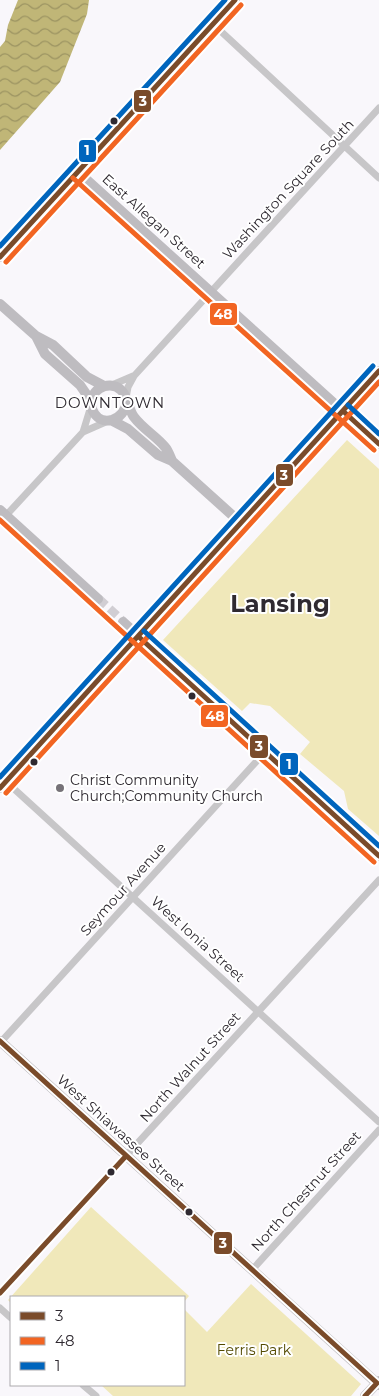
<svg xmlns="http://www.w3.org/2000/svg" width="379" height="1396" viewBox="0 0 379 1396" font-family="Montserrat,sans-serif">
  <style>
    .green { fill: #f0e8ba }
    .water { fill: url(#water-waves) }
    .lines { fill: none; stroke-linecap: round; stroke-linejoin: round }
    .secondary-tunnel { stroke: #d1ced3; stroke-width: 10; stroke-dasharray: 10 5; stroke-linecap: butt }
    .street { stroke: #c7c6c8; stroke-width: 7 }
    .secondary { stroke: #bebcc0; stroke-width: 10 }
    .bus-1-casing { stroke: #fff; stroke-width: 9 }
    .bus-2-casing { stroke: #fff; stroke-width: 9 }
    .bus-3-casing { stroke: #fff; stroke-width: 9 }
    .bus-1 { stroke: #7a4b2a; stroke-width: 5 }
    .bus-2 { stroke: #f26522; stroke-width: 5 }
    .bus-3 { stroke: #0065bd; stroke-width: 5 }
    .bus-dot { fill: #2f2a31; stroke: #fff; stroke-width: 2 }
    .poi-dot { fill: #767278; stroke: #fff; stroke-width: 2 }
    .labels { text-anchor: middle; stroke-width: 4; stroke-linejoin: round; paint-order: stroke }
    .street-label { font-size: 14px; fill: #2f2a31; stroke: #fff }
    .poi-label { font-size: 14px; fill: #2f2a31; stroke: #fff; text-anchor: start }
    .park-label { font-size: 14px; fill: #534a00; stroke: #fff }
    .neighbourhood-label { font-size: 15px; letter-spacing: 1px; fill: #2f2a31; stroke: #fff }
    .town-label { font-size: 24px; font-weight: bold; fill: #2f2a31; stroke: #fff }
    .line-badge { stroke: #fff; stroke-width: 2 }
    .badge-label { font-size: 14px; text-anchor: middle; font-weight: bold; fill: #fff }
  </style>
  <defs>
    <pattern id="water-waves" width="16" height="10" patternUnits="userSpaceOnUse" patternTransform="scale(1.25)"><rect width="16" height="10" fill="#c0b677"/><path d="M0 5q4-4 8 0t8 0" fill="none" stroke="#9c9462"/></pattern>
  </defs>
  <rect width="100%" height="100%" fill="#f9f7fb"/>
  <!-- green -->
  <path class="green" d="M347 440 379 469V836L348 809 344 791 300 754 310 742 270 706 250 703 242 711 163 640Z
    M91 1207 189 1296 184 1302V1307V1297H11V1303L8 1300Z
    M251 1284 361 1384 351 1396H113L101 1385H184V1309L207 1332Z"/>
  <!-- water -->
  <path class="water" d="M18 0H89L87 14 60 82 0 150V47L5 41 8 25Z"/>
  <g class="lines">
    <!-- secondary-tunnel -->
    <path class="secondary-tunnel" d="M98 599 123 622"/>
    <!-- street -->
    <path class="street" d="M213 24 379 178
      M112 385 133 376
      M126 398 128 387 134 376 379 108
      M83 432 91 406
      M0 522 83 432 108 421
      M0 776 379 1122
      M0 1043 265 752
      M252 1270 379 1130
      M0 1293 379 880
      M0 1308 11 1318
      M83 1385 96 1396"/>
    <!-- secondary -->
    <path class="secondary" d="M78 172 379 444
      M0 257 235 0
      M0 304 36 336 53 345 87 377 104 386
      M36 336 45 354 80 385 91 401
      M127 401C125 421 100 429 92 409 86 392 108 378 121 390 128 396 128 409 134 417 143 429 156 436 165 447 168 450 170 456 172 461
      M111 420 128 429 158 455 172 461 242 524
      M0 510 98 599
      M123 622 379 856
      M0 788 74 708 379 371
      M0 1041 379 1385
      M365 1396 379 1381"/>
    <!-- bus-1 casing -->
    <g class="bus-1-casing">
      <path id="bus-1" d="M0 257 235 0
        M343 411 379 444
        M139 637 379 856
        M0 788 379 371
        M0 1041 377 1383 365 1396
        M0 1293 126 1156"/>
    </g>
    <!-- bus-2 casing -->
    <g class="bus-2-casing">
      <path id="bus-2" d="M73 178 374 450
        M6 262 241 5
        M0 520 374 862
        M6 793 379 382"/>
    </g>
    <!-- bus-3 casing -->
    <g class="bus-3-casing">
      <path id="bus-3" d="M0 246 225 0
        M348 405 379 434
        M144 631 379 846
        M0 777 373 366"/>
    </g>
    <!-- bus-1 -->
    <use href="#bus-1" class="bus-1"/>
    <!-- bus-2 -->
    <use href="#bus-2" class="bus-2"/>
    <!-- bus-3 -->
    <use href="#bus-3" class="bus-3"/>
  </g>
  <!-- markers -->
  <g class="bus-dot">
    <circle cx="114" cy="121" r="4.5"/>
    <circle cx="192" cy="696" r="4.5"/>
    <circle cx="34" cy="762" r="4.5"/>
    <circle cx="111" cy="1172" r="4.5"/>
    <circle cx="189" cy="1212" r="4.5"/>
  </g>
  <circle class="poi-dot" cx="60" cy="788" r="5"/>
  <g class="labels">
    <!-- street labels -->
    <g class="street-label">
      <text transform="translate(288 189) rotate(-47)" y="5">Washington Square South</text>
      <text transform="translate(154 221) rotate(42)" y="5">East Allegan Street</text>
      <text transform="translate(123 889) rotate(-48)" y="5">Seymour Avenue</text>
      <text transform="translate(198 939) rotate(42)" y="5">West Ionia Street</text>
      <text transform="translate(190 1067) rotate(-48)" y="5">North Walnut Street</text>
      <text transform="translate(121 1133) rotate(42)" y="5">West Shiawassee Street</text>
      <text transform="translate(306 1191) rotate(-48)" y="5">North Chestnut Street</text>
    </g>
    <!-- poi labels -->
    <g class="poi-label">
      <text x="70" y="785">Christ Community<tspan x="70" dy="16">Church;Community Church</tspan></text>
    </g>
    <!-- park labels -->
    <g class="park-label">
      <text x="254" y="1355">Ferris Park</text>
    </g>
    <!-- neighbourhood labels -->
    <g class="neighbourhood-label">
      <text x="110" y="408">DOWNTOWN</text>
    </g>
    <!-- town labels -->
    <g class="town-label">
      <text x="280" y="612">Lansing</text>
    </g>
  </g>
  <g class="line-badge">
    <rect x="133" y="89" width="19" height="24" rx="5" fill="#7a4b2a"/>
    <rect x="78" y="139" width="19" height="24" rx="5" fill="#0065bd"/>
    <rect x="209" y="302" width="29" height="24" rx="5" fill="#f26522"/>
    <rect x="275" y="463" width="19" height="24" rx="5" fill="#7a4b2a"/>
    <rect x="200" y="704" width="29" height="24" rx="5" fill="#f26522"/>
    <rect x="249" y="734" width="20" height="25" rx="5" fill="#7a4b2a"/>
    <rect x="279" y="752" width="20" height="24" rx="5" fill="#0065bd"/>
    <rect x="213" y="1231" width="20" height="24" rx="5" fill="#7a4b2a"/>
  </g>
  <g class="badge-label">
    <text x="143" y="106">3</text>
    <text x="87" y="155">1</text>
    <text x="223" y="319">48</text>
    <text x="284" y="480">3</text>
    <text x="215" y="721">48</text>
    <text x="259" y="751">3</text>
    <text x="289" y="769">1</text>
    <text x="223" y="1248">3</text>
  </g>
  <!-- legend -->
  <rect x="10" y="1296" width="175" height="90" fill="#ffffff" stroke="#acaaad"/>
  <rect x="20" y="1312" width="25" height="8" fill="#7a4b2a" stroke="#acaaad"/>
  <text x="55" y="1321" font-size="15" fill="#2f2a31">3</text>
  <rect x="20" y="1337" width="25" height="8" fill="#f26522" stroke="#acaaad"/>
  <text x="55" y="1346" font-size="15" fill="#2f2a31">48</text>
  <rect x="20" y="1362" width="25" height="8" fill="#0065bd" stroke="#acaaad"/>
  <text x="55" y="1371" font-size="15" fill="#2f2a31">1</text>
</svg>
